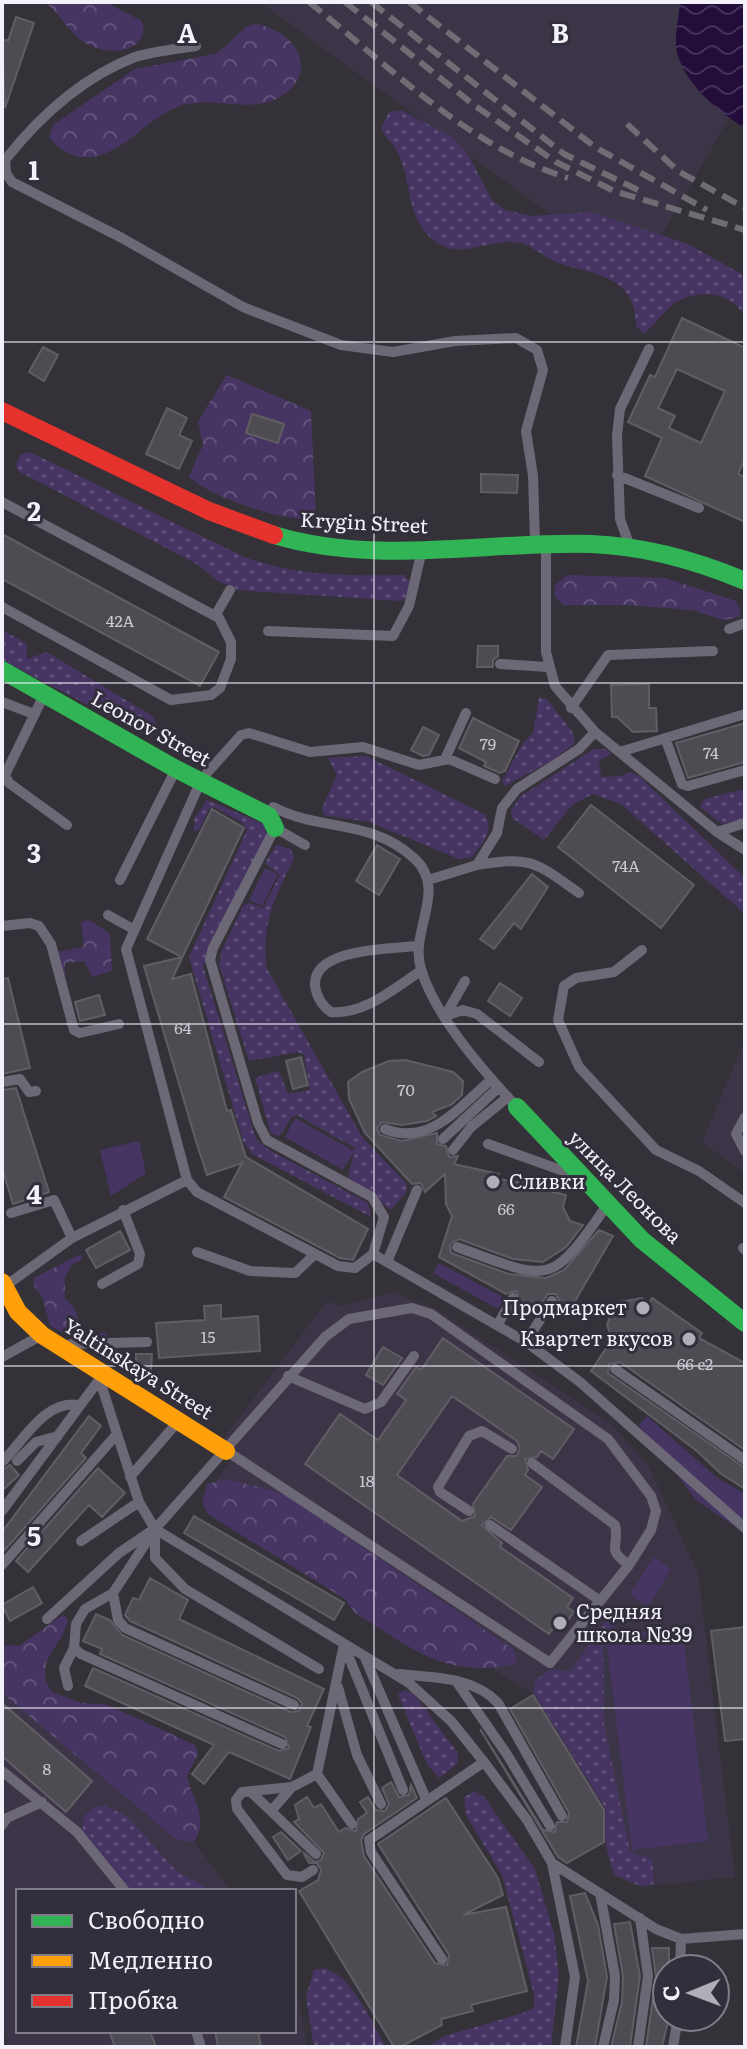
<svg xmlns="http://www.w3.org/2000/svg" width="747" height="2049" viewBox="0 0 747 2049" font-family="Literata,serif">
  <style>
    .built { fill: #3c3548 }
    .grass { fill: url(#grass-dots) }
    .forest { fill: url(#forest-crowns) }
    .park { fill: #463563 }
    .water { fill: url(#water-waves) }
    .building { fill: #4e4c52; stroke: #605e64; stroke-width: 2; fill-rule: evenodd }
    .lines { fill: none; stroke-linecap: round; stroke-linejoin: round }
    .lane { stroke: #6d6875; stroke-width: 10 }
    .fast { stroke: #30b455; stroke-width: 18 }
    .slow { stroke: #ff9f0a; stroke-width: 18 }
    .jam { stroke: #e5322d; stroke-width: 18 }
    .rail { stroke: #6f6c74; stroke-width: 6; stroke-dasharray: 16 8; stroke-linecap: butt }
    .grid { fill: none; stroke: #f3f1fa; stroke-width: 2; stroke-opacity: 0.55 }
    .poi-dot { fill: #b0aeb6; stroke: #332e3c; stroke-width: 3 }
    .labels { text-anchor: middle; stroke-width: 6; stroke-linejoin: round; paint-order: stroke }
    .number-label { font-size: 16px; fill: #cac8d0 }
    .street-label { font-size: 20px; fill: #f3f1fa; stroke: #332e3c }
    .poi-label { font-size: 20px; fill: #f3f1fa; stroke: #332e3c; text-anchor: start }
    .grid-label { font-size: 26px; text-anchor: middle; font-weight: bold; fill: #f3f1fa; stroke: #332e3c; stroke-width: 6; stroke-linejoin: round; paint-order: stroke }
  </style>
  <defs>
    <pattern id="grass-dots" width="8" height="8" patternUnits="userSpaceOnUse" patternTransform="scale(2)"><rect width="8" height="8" fill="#463563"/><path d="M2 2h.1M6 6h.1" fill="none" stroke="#61537a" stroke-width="1.8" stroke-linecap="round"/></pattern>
    <pattern id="forest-crowns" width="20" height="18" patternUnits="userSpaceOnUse" patternTransform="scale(2)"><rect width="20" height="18" fill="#463563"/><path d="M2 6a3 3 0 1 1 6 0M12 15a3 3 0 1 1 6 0" fill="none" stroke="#61537a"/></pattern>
    <pattern id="water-waves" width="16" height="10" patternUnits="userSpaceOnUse" patternTransform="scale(2)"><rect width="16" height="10" fill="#220d3b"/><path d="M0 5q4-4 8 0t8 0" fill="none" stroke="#433158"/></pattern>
  </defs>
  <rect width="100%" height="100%" fill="#343238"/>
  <!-- built -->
  <path class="built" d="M260 2H680L676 47 686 75 729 118 637 278Z
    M745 1039V1173L702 1142Z
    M393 1292 435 1309 610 1423 648 1465 698 1573 735 1877 640 1887 613 1875 605 1844 604 1810 533 1694 208 1493 232 1458 224 1438 327 1301 341 1306Z
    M2 1671 158 1794 231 1891H18V2031H294V1975L307 2047H11L2 2027Z"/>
  <!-- grass -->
  <path class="grass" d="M401 110 452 137 469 156 491 199 505 210 532 216 591 212 688 244 745 276V316C732 295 706 289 682 299 669 304 655 324 644 334L636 326C637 275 593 275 559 263 545 258 533 246 520 243 492 236 462 261 436 242 405 220 413 184 398 153 394 144 385 138 381 128L389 112Z
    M30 452 244 557C296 576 349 576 404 575L410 582 408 597 400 601 237 590 215 579 197 564 18 471 16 465 21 454Z
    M2 630 26 643 27 659 47 652 152 716 156 723 153 735 149 737 2 660Z
    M539 698H546L572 731 575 743 553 760 505 786 502 781 523 743 533 733Z
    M594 749H606L611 754 599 760 601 777 621 776 631 772 639 776 745 878V914L621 804 593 794 572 805 544 840 512 818 511 810 521 796Z
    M366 756 484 814C496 830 482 843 472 857L459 859 369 822 324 815 322 808 337 775 328 758Z
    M745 789V819L722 824 700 807 704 799Z
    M207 800 264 824 267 838 203 966 256 1139 269 1150 368 1203 371 1217 252 1154 243 1141 189 957 247 830 243 823 214 807 209 809 199 830 194 831V819Z
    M276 845 291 849 294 859C275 895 260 928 267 969L362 1137 407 1184 406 1193 391 1210 348 1177 355 1148 297 1115 292 1117 280 1136 271 1134 255 1078 279 1071 288 1094 310 1090 304 1055 298 1052 249 1061 219 964 222 950 243 906 249 903 263 908 280 875 265 863Z
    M605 1621 616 1626 603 1637 604 1724 630 1852 652 1859 654 1884 640 1886 614 1874 606 1844V1809L534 1693 535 1681 549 1670 571 1671Z
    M404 1690 414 1694 458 1753 457 1764 439 1778 427 1764 398 1695Z
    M475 1791 484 1797 535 1869 554 1934 559 1975 551 2047H427L445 2036 529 2011 534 2007V1994L502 1875 466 1815 464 1797Z
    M104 1805 128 1817 177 1872 213 1891H129L83 1832C80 1816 89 1808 104 1805Z
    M323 1968C353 1975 371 2022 386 2047H314L306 1997 314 1970Z"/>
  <!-- forest -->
  <path class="forest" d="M45 2H105L142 21C150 52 110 56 89 45 70 35 61 15 45 2Z
    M252 24C293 26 323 72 280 97 252 113 218 98 188 104 151 111 128 152 92 157 74 159 59 151 49 137L53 125 135 69 215 54C230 45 237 31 252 24Z
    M227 375 311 411 316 519C284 522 212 498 189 477L203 445 198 421Z
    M567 575 665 578 736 601 741 613 739 617 723 620 692 610 628 605H563L555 597V585Z
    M88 919 110 934 112 971 92 977 84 961 65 963V981L56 952 84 947 81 923Z
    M81 1254 82 1260 72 1264 65 1277V1299L74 1307 84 1333H106L108 1340 73 1339 50 1325 42 1296 34 1286V1278Z
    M227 1479 282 1493 513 1649 517 1659 514 1664C446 1680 409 1646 355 1613L345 1599 209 1515 202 1503 207 1484Z
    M63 1615 68 1619C64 1646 31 1661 52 1692L82 1703 108 1705 195 1745 198 1754 187 1776C191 1798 210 1819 194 1842L177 1840 2 1693V1645L19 1646Z"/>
  <!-- park -->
  <path class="park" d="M265 868 278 874 262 906 249 900Z
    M295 1118 354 1151 343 1170 285 1137Z
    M139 1141 146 1173 111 1196 100 1150Z
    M439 1263 504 1298 498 1309 433 1273Z
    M647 1416 716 1477 745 1494V1523L740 1530 696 1500 639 1425Z
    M653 1557 671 1569 648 1607 630 1595Z
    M682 1627 708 1841 632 1850 606 1637Z"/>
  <!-- water -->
  <path class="water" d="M680 2H745V128C717 111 681 81 676 47 675 33 679 16 680 2Z"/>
  <!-- building -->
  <path class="building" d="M16 17 34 23 5 108 2 39 8 41Z
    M682 318 745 348V459L738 474 745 477V522L645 476 662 438 628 422 650 375 655 377ZM677 369 725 391 701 443 669 428 675 416 658 408Z
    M43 347 58 355 44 381 29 372Z
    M167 408 187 418 179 435 192 441 179 469 146 454Z
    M252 414 284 424 278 443 246 433Z
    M481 474 518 475 517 493 481 492Z
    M2 534 219 652 200 686 2 579Z
    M478 646H498V656L493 660V667H477Z
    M649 684V708H656L657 731 633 732 617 717H612L611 685Z
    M473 718 519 741 505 771 500 773 484 766 486 762 459 748Z
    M745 723V762L688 778 676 743Z
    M423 727 439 735 429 755 423 756 411 750Z
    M591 805 694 885 661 928 558 847Z
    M212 809 244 828 172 979 191 974 227 1111 231 1110 246 1157 368 1229 353 1260 340 1258 224 1197 242 1163 207 1175 196 1141 144 966 182 957 147 939Z
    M377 845 400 859 379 895 356 881Z
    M532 874 548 887 521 929 514 923 494 949 480 939Z
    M8 978 30 1068 2 1074V979Z
    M500 983 522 998 510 1016 488 1001Z
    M99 995 105 1015 80 1021 75 1002Z
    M301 1057 308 1085 293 1089 286 1061Z
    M405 1060 453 1072 463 1081 462 1095 451 1105 432 1112 436 1116 427 1121 402 1125 382 1122 377 1128 380 1135 402 1141 437 1133V1144L446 1146 449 1157 458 1156 454 1164 499 1174 498 1179 550 1187 549 1191 566 1195 563 1207 570 1221 583 1225 566 1247 543 1262 513 1259 459 1239 450 1244 451 1253 509 1274 546 1278 564 1270 599 1230 613 1236 571 1308 563 1307 552 1320 560 1302 556 1294H548L536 1311 520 1302 516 1291 506 1294 439 1257 452 1216 446 1204 445 1174 425 1192 421 1183 412 1184 365 1133 349 1099 348 1082 362 1072 389 1061Z
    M16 1088 49 1192 13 1204 2 1168V1090Z
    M120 1231 130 1250 96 1268 86 1250Z
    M642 1298 649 1303 652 1298 702 1333 699 1338 745 1363V1450L620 1362 609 1364 608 1373 745 1468V1489L720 1473 697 1451 591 1371 612 1339 607 1325 615 1303Z
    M221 1305V1319L258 1316 260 1351 159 1358 156 1323 205 1320 204 1306Z
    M443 1338 574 1429 553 1459 541 1451 537 1457 525 1459 528 1470 525 1475 542 1487 511 1530 491 1517 482 1525 502 1543 500 1547 573 1598 567 1607 574 1612 561 1630 555 1625 549 1634 305 1464 340 1414 378 1440 406 1400 397 1394 416 1367 421 1370ZM452 1396 517 1441 520 1448 517 1456H507L473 1504 475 1516 462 1521 397 1475Z
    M383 1347 402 1358 383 1385 366 1375Z
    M136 1354H152L151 1370H136Z
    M89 1416 101 1426 81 1453 86 1458 4 1551 2 1532Z
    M10 1465 19 1475 2 1491V1470Z
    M98 1468 125 1493 102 1517 89 1505 28 1572 16 1561Z
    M194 1516 344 1603 334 1620 184 1533Z
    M150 1578 188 1600 179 1619 324 1689 307 1726 311 1727 290 1779 229 1752 204 1784 192 1774 214 1745 85 1686 93 1668 279 1751 289 1748 285 1737 100 1654 102 1649 83 1641 96 1614 110 1620 122 1635 291 1712 299 1711 302 1703 297 1698 130 1621 125 1615 133 1598 139 1600Z
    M33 1587 42 1603 10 1621 2 1605Z
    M745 1627V1739L725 1741 711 1631Z
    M533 1695 604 1810V1842L567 1863 558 1857 480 1729 543 1830 555 1832 557 1822H567L569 1813 510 1709Z
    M2 1703 92 1781 66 1812 2 1756Z
    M391 1782 399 1797 409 1795 411 1785 417 1798 364 1834 361 1840 364 1856 435 1963 447 1965 449 1955 378 1844 446 1798 498 1878 503 1895 463 1915 506 1907 527 1991 471 2005 473 2011 441 2019 442 2025 400 2047H394L299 1891 318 1880 321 1870 317 1863H309L303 1852 315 1862 321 1860 324 1853 294 1822 299 1819 295 1805 307 1797 314 1808 321 1804 339 1832 345 1828 356 1831 358 1819 367 1813 360 1802 368 1797 376 1810 385 1811 389 1804 382 1788Z
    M281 1832 301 1851 288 1860 273 1837Z
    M585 1893 598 1925 607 1977 595 2047H576L588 1981 570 1896Z
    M630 1922 640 1976 630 2047H611L622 2002 623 1976 614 1924Z
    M652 1948H669V2017L662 2047H646L656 1977Z
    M109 2031H150L156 2047H115Z
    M215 2031H258L261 2047H218Z"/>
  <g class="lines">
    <!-- lane -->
    <path class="lane" d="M196 46C177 49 154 51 135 57 83 77 39 117 5 160L6 173 12 182 122 238 243 307 341 345 393 352 455 341 516 338 537 350 543 370 526 431 533 476 535 541
      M617 475 699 508
      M2 502 219 618 231 642V659L220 688 211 695 171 700 2 607
      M629 544 620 519 617 436 620 409 649 349
      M546 546V652L555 686 595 732 717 832 745 850
      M215 616 230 590
      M729 629 745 623
      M268 631 393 636 409 606 421 554
      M500 664 548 667
      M43 697 5 775 9 783 67 825
      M2 702 34 714
      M571 708 608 655 713 651
      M665 738 682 784 688 786 745 770
      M623 751 745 714
      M445 759 466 713
      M207 773 241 735 249 733 310 752 363 747 419 765 449 759 495 779
      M273 807C321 832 371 818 415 859 448 890 409 931 421 969 435 1016 481 1068 514 1104
      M717 832 745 823
      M477 865C532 856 535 862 579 893
      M120 880 175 771
      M428 880 477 865 497 833 502 808 517 789 579 749 595 732
      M108 915 133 929
      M2 926 30 923 39 926 51 944 74 1030 80 1033 119 1024
      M417 946C390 949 312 948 315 986 317 998 322 1006 331 1012 365 1015 394 988 421 971
      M642 950 614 972 576 978 564 986 558 1020 579 1067 656 1150 699 1171 745 1203
      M445 1016 463 1010 477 1014 539 1062
      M445 1016 465 981
      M2 1082 20 1079 29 1092 36 1091
      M745 1117 736 1134 745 1151
      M385 1129C430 1147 460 1106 492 1079
      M443 1139 499 1087
      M488 1144 566 1172
      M453 1150 471 1127 508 1097
      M187 1180 126 949 199 785
      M11 1213 54 1200 72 1238
      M457 1247C549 1280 549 1290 607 1205
      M743 1248 745 1250
      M197 1252 250 1271 295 1273 315 1254
      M373 1254 526 1342 580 1382 745 1528
      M387 1262 417 1190
      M8 1284 72 1238 187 1180 197 1192 338 1266 355 1268 373 1254 384 1217 372 1197 267 1140 258 1123 210 960 213 948 275 828 305 845
      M102 1284 138 1264 140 1254 123 1210
      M498 1324 513 1298
      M526 1342 552 1301
      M71 1344 147 1342
      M2 1357 40 1336
      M615 1369 745 1460
      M288 1376 365 1409 381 1402 414 1356
      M100 1381 139 1502 155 1529 409 1683 451 1721 484 1762 527 1820 552 1863 575 1977 565 2047
      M228 1452 550 1663 629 1565 651 1530 656 1511 651 1496 608 1439 431 1314 412 1308 349 1319 325 1337 155 1529 113 1593 85 1609 76 1624 74 1648 81 1654 282 1744
      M17 1461 36 1442 58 1436
      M2 1462C23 1442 44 1400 78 1405
      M532 1463 615 1525C620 1547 605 1548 629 1565
      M130 1477 176 1424
      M2 1511 99 1380
      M469 1511 440 1492 438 1487 469 1436 482 1431 512 1449
      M490 1525 599 1600
      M155 1531V1558L185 1589 319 1669
      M81 1541 139 1502
      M2 1565 117 1434
      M113 1593 118 1620 125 1628 294 1705
      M47 1619 119 1553 150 1532
      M346 1650 403 1790
      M365 1658 426 1799
      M399 1674C433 1678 473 1676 498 1703L562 1816
      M456 1681 508 1756 550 1826
      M68 1686 64 1668 74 1648
      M338 1687 357 1755 381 1804
      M2 1771 77 1832 125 1891
      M317 1774 352 1824
      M251 1792 316 1854
      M271 1811 292 1787
      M2 1825 7 1818 42 1802
      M552 1863 656 1929 681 1939 745 1934
      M313 1870 302 1877 287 1875 237 1809 236 1800 242 1792 292 1787 317 1774 344 1644
      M600 1893 615 1976 614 2000 603 2047
      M442 1959 371 1852 369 1840 484 1762
      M680 1969 681 1939
      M196 2031 201 2047
      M638 2047 648 1976 640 1918
      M673 2047 678 2017"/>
    <!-- fast -->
    <path class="fast" d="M274 535C376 566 487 541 591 544 646 546 695 560 745 581
      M2 670 176 769 269 816 275 828
      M517 1107 642 1240 745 1323"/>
    <!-- slow -->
    <path class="slow" d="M2 1282 18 1312 42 1335 226 1451"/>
    <!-- jam -->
    <path class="jam" d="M2 411 209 511 274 535"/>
    <!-- rail -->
    <path class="rail" d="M309 2C389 66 468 147 568 178
      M345 2 474 105 556 162 614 191 745 230
      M371 2 564 154 638 190
      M409 2 595 147 707 210
      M627 124 678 171 745 208"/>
  </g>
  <!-- grid -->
  <path class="grid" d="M374 2V2047M2 342H745M2 683H745M2 1024H745M2 1366H745M2 1708H745"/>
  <!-- markers -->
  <g class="poi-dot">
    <circle cx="493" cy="1182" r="8"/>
    <circle cx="643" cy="1308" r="8"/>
    <circle cx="689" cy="1339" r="8"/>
    <circle cx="560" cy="1623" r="8"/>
  </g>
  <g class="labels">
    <!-- number labels -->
    <g class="number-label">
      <text x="120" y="627">42А</text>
      <text x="488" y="750">79</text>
      <text x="711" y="759">74</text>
      <text x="626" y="872">74А</text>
      <text x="183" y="1034">64</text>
      <text x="406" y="1096">70</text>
      <text x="506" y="1215">66</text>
      <text x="208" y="1343">15</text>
      <text x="695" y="1370">66 с2</text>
      <text x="367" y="1487">18</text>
      <text x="47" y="1775">8</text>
    </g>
    <!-- street labels -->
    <g class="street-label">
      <text transform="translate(364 523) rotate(3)" y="7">Krygin Street</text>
      <text transform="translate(151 729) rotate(29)" y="7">Leonov Street</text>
      <text transform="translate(625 1187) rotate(45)" y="7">улица Леонова</text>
      <text transform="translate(138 1369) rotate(32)" y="7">Yaltinskaya Street</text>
    </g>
    <!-- poi labels -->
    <g class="poi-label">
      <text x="509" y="1189">Сливки</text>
      <text x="627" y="1315" text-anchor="end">Продмаркет</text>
      <text x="673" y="1346" text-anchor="end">Квартет вкусов</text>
      <text x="576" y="1619">Средняя<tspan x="576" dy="23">школа №39</tspan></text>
    </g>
  </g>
  <g class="grid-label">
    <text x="187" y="43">A</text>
    <text x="560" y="43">B</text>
    <text x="34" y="180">1</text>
    <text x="34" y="521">2</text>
    <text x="34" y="863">3</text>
    <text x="34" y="1204">4</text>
    <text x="34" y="1546">5</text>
  </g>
  <!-- border -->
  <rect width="747" height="2049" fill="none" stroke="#f3f1fa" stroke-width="8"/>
  <!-- legend -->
  <rect x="16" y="1889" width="280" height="144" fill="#332e3c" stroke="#807c88" stroke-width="2"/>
  <rect x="32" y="1915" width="40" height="12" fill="#30b455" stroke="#807c88" stroke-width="2"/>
  <text x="88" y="1929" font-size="24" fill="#f3f1fa">Свободно</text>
  <rect x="32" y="1955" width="40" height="12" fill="#ff9f0a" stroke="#807c88" stroke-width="2"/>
  <text x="88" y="1969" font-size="24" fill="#f3f1fa">Медленно</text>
  <rect x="32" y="1995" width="40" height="12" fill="#e5322d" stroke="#807c88" stroke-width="2"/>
  <text x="88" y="2009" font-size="24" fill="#f3f1fa">Пробка</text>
  <!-- north arrow -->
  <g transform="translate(691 1993) rotate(269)"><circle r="38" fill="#332e3c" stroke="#807c88" stroke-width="2"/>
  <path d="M0-6L14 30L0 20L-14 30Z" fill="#b0aeb6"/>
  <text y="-12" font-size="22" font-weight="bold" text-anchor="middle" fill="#f3f1fa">С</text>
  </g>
</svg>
